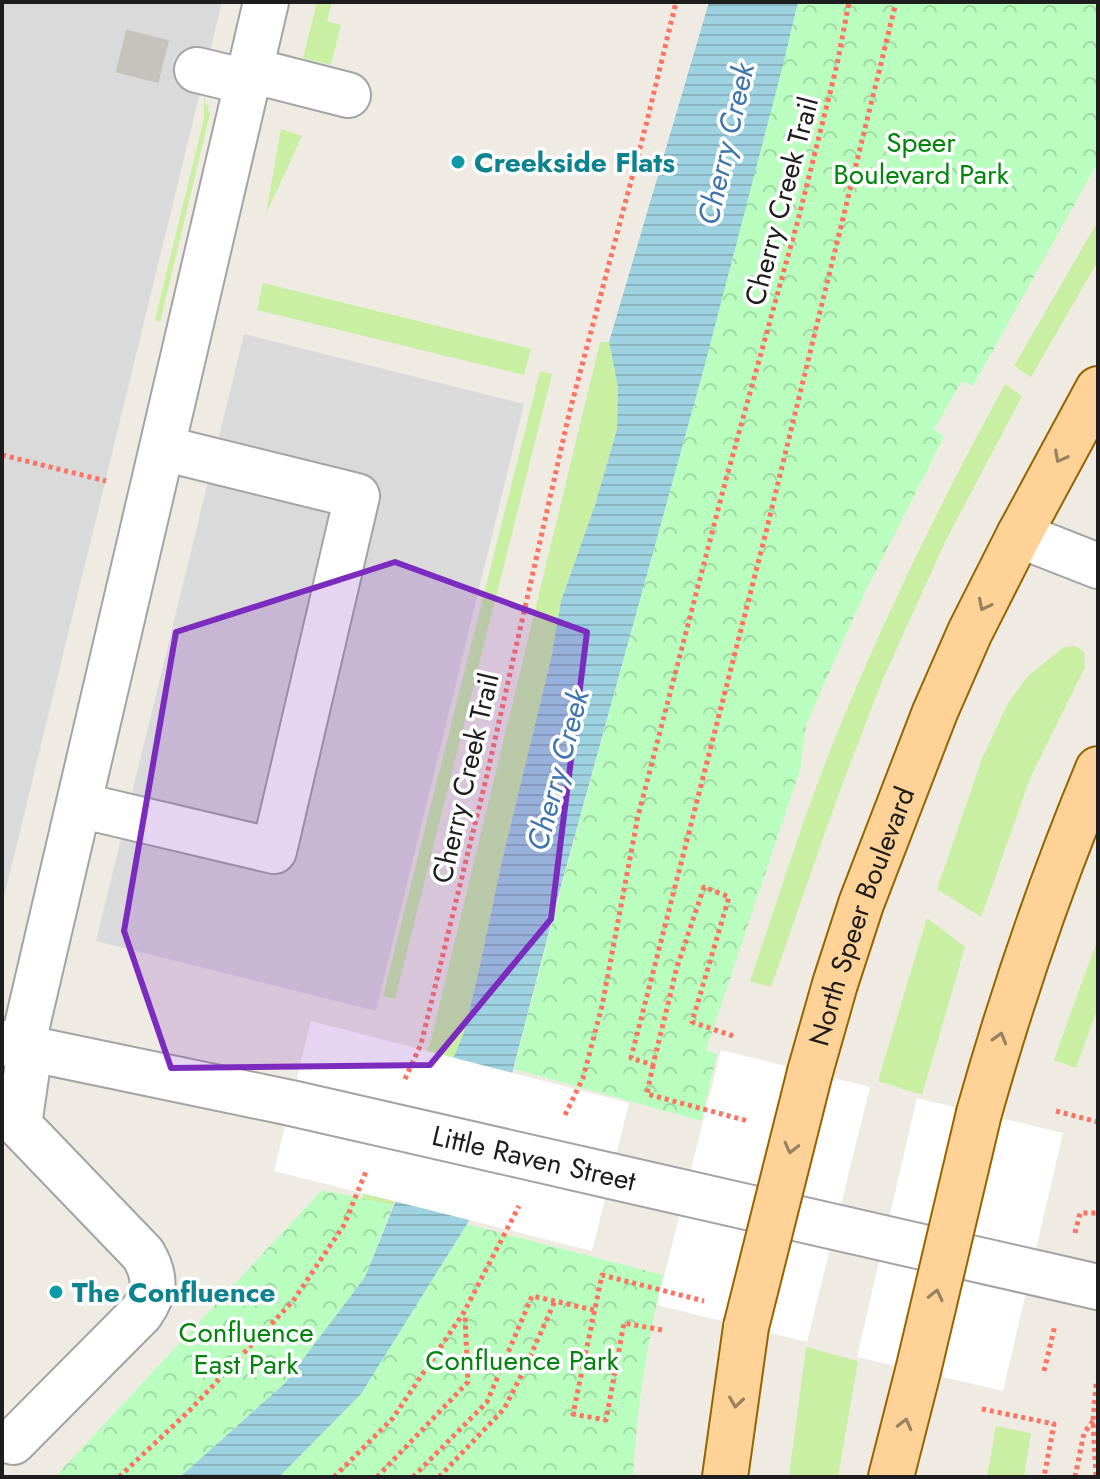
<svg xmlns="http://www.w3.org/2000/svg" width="1100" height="1479" viewBox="0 0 1100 1479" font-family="Jost,sans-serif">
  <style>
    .residential { fill: #dbdada }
    .grass { fill: #c8efa2 }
    .park { fill: url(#park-crowns) }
    .water { fill: url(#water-rules) }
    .pier { fill: #fff }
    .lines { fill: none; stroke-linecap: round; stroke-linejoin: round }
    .minor-tunnel { stroke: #c5c2bb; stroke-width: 44; stroke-dasharray: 44 22; stroke-linecap: butt }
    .minor-casing { stroke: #a4a4a4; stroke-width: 48 }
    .major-casing { stroke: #966400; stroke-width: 48 }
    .path { stroke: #ff7363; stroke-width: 5; stroke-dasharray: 4 4; stroke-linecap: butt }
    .minor { stroke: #fff; stroke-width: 44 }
    .major { stroke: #ffd297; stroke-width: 44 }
    .minor-bridge-casing { stroke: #a4a4a4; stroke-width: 48; stroke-linecap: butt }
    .major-bridge-casing { stroke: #966400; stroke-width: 48; stroke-linecap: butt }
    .minor-bridge { stroke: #fff; stroke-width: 44 }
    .major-bridge { stroke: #ffd297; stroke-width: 44 }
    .oneway { stroke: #998160 }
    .marked { fill: #7b2cbf; fill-opacity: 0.2; stroke: #7b2cbf; stroke-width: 6; stroke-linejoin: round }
    .culture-dot { fill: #0f9aa8; stroke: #fff; stroke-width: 3 }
    .labels { text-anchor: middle; stroke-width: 7; stroke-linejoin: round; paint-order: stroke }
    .park-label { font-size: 28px; fill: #01850c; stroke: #fff }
    .culture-label { font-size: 28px; font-weight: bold; fill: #0d838f; stroke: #fff; text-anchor: start }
    .street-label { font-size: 28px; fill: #1d1d1d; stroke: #fff }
    .water-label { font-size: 30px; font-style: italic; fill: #3f76ad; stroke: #fff }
  </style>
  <defs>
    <pattern id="park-crowns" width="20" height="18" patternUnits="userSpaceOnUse" patternTransform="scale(2)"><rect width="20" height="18" fill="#bafebf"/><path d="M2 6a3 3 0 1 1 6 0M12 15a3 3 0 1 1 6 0" fill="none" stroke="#9fd9a4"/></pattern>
    <pattern id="water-rules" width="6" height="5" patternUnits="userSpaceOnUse" patternTransform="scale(2)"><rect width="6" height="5" fill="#9ed2e1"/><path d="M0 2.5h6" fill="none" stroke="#88b4c1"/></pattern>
  </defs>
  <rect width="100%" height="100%" fill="#efebe2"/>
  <!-- residential -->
  <path class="residential" d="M2 2H222L2 905Z
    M244 334 524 404 376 1011 96 941Z"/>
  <!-- grass -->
  <path class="grass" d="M317 2H332L327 21 341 25 331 65 303 58Z
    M204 98 210 114 160 322 155 320 204 118Z
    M281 129 302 136 266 214Z
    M1098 221V261L1031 377 1014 366Z
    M263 283 531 349 524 375 257 310Z
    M600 342H609L618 387 617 429 595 505 561 601 551 659 502 861 477 979 464 1032 393 1205 362 1199 430 1044Z
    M540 371 552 374 395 999 383 996Z
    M1005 384 1022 396 945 542 882 681 839 793 771 987 750 981C772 916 793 850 817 785 869 647 935 513 1005 384Z
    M1076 646 1084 652 1085 667 1031 776 981 917 937 889 982 759 1008 703 1028 676 1064 647Z
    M927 918 965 947 922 1095 878 1081Z
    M1098 938V1007L1076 1068 1054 1060Z
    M806 1347 858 1361 838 1477H789Z
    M996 1426 1031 1433 1024 1477H987Z"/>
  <!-- park -->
  <path class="park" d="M798 2H1098V162L973 386 962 381 934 429 944 437 866 590 806 725 800 770 706 1050 717 1054 701 1121 514 1069C584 794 664 522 735 248 756 166 779 84 798 2Z
    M322 1190 393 1205 365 1277 285 1383 180 1477H55Z
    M467 1224 663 1275C648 1340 636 1410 633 1477H279L361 1394Z"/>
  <!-- water -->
  <path class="water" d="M709 2H798L784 61 704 368 559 893 477 1208 361 1394 279 1477H180L285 1383 365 1277 464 1032 477 979 502 861 551 659 561 601 595 505 617 429 618 387 609 342Z"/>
  <!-- pier -->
  <path class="pier" d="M311 1021 629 1103 592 1251 274 1171Z
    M721 1050 870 1087 807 1342 657 1305Z
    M917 1098 1063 1133 1003 1391 857 1357Z"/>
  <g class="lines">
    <!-- minor-tunnel -->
    <path class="minor-tunnel" d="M121 51 197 70"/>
    <!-- minor casing -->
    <g class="minor-casing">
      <path id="minor" d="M197 70 247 82
        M250 70 348 95
        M1019 535 1098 566
        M79 805 274 851 357 496 162 448
        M3 1043 291 1103
        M22 1047 266 2
        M611 1176 1098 1287
        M13 1442 141 1313C156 1292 156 1276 143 1254L19 1125 30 1049"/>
    </g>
    <!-- major casing -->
    <g class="major-casing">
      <g id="major">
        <path id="s1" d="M810 1072 835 984 861 904 935 712 970 632 1019 535 1098 389"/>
        <path d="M979 1113C1012 996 1051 882 1098 769"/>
        <path d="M725 1477 746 1327"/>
        <path d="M891 1477 918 1371"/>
      </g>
    </g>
    <!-- path -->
    <path class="path" d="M2 455 106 481
      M733 1036 692 1022 729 897 704 887 677 967 653 1065 631 1058 766 532 896 2
      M653 1065 647 1094 748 1121
      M405 1079 421 1044 486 779 569 414 646 125 676 2
      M1056 1111 1098 1122
      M565 1115 583 1078 602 1006 638 816 725 483 798 220 837 65 849 2
      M1075 1233 1080 1213H1098
      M662 1330 624 1323 606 1420 573 1414 602 1275 704 1301
      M1044 1371 1055 1325
      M1096 1384 1093 1420 1096 1477
      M982 1409 1054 1424 1044 1477
      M119 1477 189 1411 293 1301 344 1225 367 1169
      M334 1477 393 1418 464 1312 519 1206
      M377 1477 468 1382 465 1315
      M413 1477 487 1402 532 1296 594 1310
      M439 1477 504 1409 524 1370 555 1301
      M1075 1477 1084 1433 1093 1421"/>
    <!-- minor -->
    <use href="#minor" class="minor"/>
    <!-- major -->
    <use href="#major" class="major"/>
    <!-- minor-bridge casing -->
    <g class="minor-bridge-casing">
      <path id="minor-bridge" d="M291 1103 611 1176"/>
    </g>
    <!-- major-bridge casing -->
    <g class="major-bridge-casing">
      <path id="major-bridge" d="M746 1327 810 1072
        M918 1371 979 1113"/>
    </g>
    <!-- minor-bridge -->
    <use href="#minor-bridge" class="minor-bridge"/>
    <!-- major-bridge -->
    <use href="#major-bridge" class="major-bridge"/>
  </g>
  <!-- one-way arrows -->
  <defs><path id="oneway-chevron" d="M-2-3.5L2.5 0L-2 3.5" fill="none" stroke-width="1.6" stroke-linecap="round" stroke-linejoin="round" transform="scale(2)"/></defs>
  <g class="oneway">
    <use href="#oneway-chevron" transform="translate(1060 457) rotate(118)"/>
    <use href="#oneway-chevron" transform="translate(984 605) rotate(117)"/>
    <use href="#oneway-chevron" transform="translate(1000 1038) rotate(-74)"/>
    <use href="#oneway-chevron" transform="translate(791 1148) rotate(104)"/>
    <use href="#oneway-chevron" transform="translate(936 1295) rotate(-77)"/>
    <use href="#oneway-chevron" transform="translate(736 1402) rotate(98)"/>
    <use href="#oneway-chevron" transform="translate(905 1424) rotate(-76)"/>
  </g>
  <!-- marked area -->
  <path class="marked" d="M395 562 587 632 551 919 430 1065 171 1068 124 931 176 632Z"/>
  <!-- markers -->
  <g class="culture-dot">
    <circle cx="458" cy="162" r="8"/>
    <circle cx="56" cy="1292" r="8"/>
  </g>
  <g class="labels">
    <!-- park labels -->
    <g class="park-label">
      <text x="921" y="152">Speer<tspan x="921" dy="32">Boulevard Park</tspan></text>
      <text x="246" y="1342">Confluence<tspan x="246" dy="32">East Park</tspan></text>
      <text x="522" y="1370">Confluence Park</text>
    </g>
    <!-- culture labels -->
    <g class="culture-label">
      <text x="474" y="172">Creekside Flats</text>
      <text x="72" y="1302">The Confluence</text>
    </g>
    <!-- street labels -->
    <g class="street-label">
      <text transform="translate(781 201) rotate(-75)" y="10">Cherry Creek Trail</text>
      <text transform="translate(465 778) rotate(-77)" y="10">Cherry Creek Trail</text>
      <text dy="10" stroke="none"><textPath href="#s1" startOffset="164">North Speer Boulevard</textPath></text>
      <text transform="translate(534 1158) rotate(13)" y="10">Little Raven Street</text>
    </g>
    <!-- water labels -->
    <g class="water-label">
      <text transform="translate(726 144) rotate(-77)" y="10">Cherry Creek</text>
      <text transform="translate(558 770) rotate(-75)" y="10">Cherry Creek</text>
    </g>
  </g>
  <!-- border -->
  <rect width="1100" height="1479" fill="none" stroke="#1d1d1d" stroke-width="8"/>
</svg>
